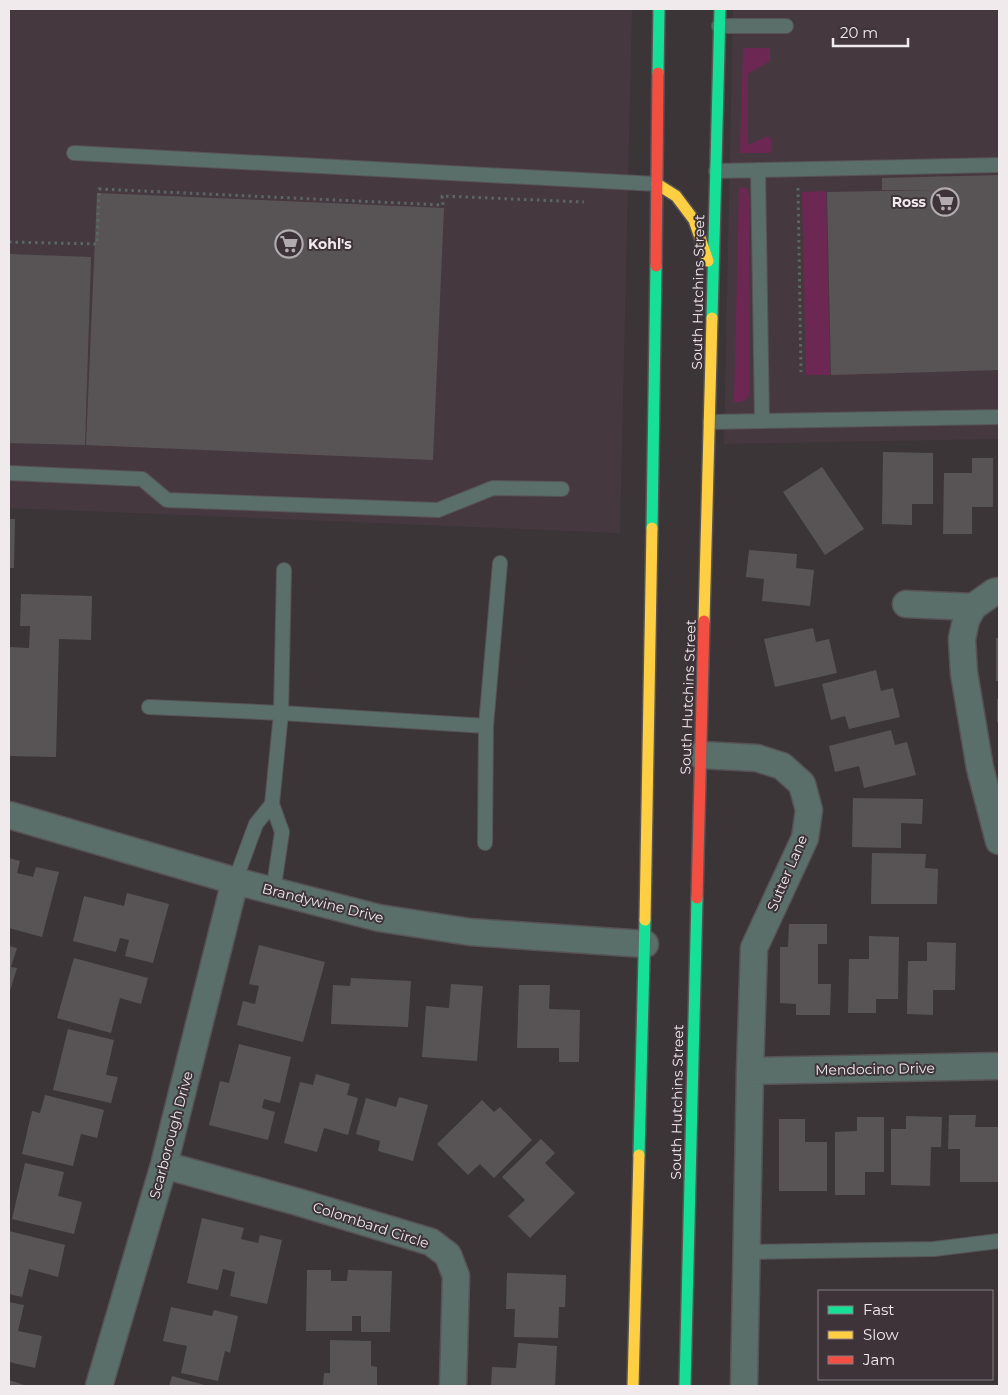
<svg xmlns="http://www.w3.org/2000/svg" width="1008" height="1395" viewBox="0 0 1008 1395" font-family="Montserrat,sans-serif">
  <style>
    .built { fill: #46383f }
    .green { fill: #6c2852 }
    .building { fill: #585456 }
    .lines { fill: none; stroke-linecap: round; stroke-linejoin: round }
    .lane-casing { stroke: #575355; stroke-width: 16 }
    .street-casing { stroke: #575355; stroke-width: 29 }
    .fast-casing { stroke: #575355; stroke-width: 14 }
    .slow-casing { stroke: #575355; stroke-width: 14 }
    .jam-casing { stroke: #575355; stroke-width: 14 }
    .path { stroke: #5a6764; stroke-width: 3; stroke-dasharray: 2.5 4; stroke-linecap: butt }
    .lane { stroke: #5a6e6a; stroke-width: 14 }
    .street { stroke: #5a6e6a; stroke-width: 26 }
    .fast { stroke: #16e098; stroke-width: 11 }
    .slow { stroke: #ffcf43; stroke-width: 11 }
    .jam { stroke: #f24e42; stroke-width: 11 }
    .labels { text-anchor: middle; stroke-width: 4; stroke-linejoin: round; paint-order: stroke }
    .poi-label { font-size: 14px; font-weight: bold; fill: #f0eaed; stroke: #3d3338; text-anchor: end }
    .street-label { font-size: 14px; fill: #f0eaed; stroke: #3d3338 }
  </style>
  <rect width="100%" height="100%" fill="#3b3538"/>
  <!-- built -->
  <path class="built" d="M9 9H632L620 533 9 508Z
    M733 9H999V439L724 444Z"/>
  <!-- green -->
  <path class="green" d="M743 48H770V61L748 74V145L768 136 771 139V151L769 153H740Z
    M745 187 748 190 749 200 750 391 748 398 741 402H734L739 188Z
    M826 191 830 375H806L802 192Z"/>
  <!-- building -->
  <path class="building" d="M999 175V370L831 375 827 192 936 190H882V178Z
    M97 193 444 208 433 460 86 445Z
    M9 254 91 257 85 445 9 443Z
    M883 452 933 453V504H912V525L882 524Z
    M972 458H993V507H972V534H943L944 473H972Z
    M822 467 864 529 825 555 783 492Z
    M9 519H15L14 568H9Z
    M749 550 797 554 796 568 814 570 810 606 762 601 764 579 746 577Z
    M21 594 92 596 91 640 59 639 56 757 9 756V647L29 648 30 626H20Z
    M813 628 816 642 829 639 837 673 775 687 764 639Z
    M996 638H999V681H996Z
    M876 670 881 691 893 688 900 717 849 729 845 716 831 720 822 684Z
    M997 699H999V722H997Z
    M891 730 895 745 907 742 916 775 864 788 859 766 835 772 829 746Z
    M853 798 923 799 922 824 901 823V848L852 847Z
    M872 853 926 854 925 868 938 869 937 904H871Z
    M9 858 20 861 17 873 33 877 36 867 59 872 42 937 9 928Z
    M127 893 169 904 153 963 125 956 129 940 120 938 116 952 73 941 84 896 124 906Z
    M789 924H827V944H818V984H831L830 1015H796V1004L780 1003V947H788Z
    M869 936 899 937 898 999H876V1013H848L849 959H869Z
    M927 942 956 943 955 990H933V1015L907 1014 908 961H927Z
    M259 945 325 962 303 1042 237 1025 243 1001 255 1004 259 986 249 984Z
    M9 946 17 948 11 967 17 968 9 994Z
    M74 958 148 978 141 1004 120 998 111 1033 57 1018Z
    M351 978 411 981 408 1027 331 1024 333 985 350 986Z
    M451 984 483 986 477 1061 422 1057 426 1006 449 1008Z
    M519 985H550L549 1009 580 1010 579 1062H559V1048H517Z
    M68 1029 114 1040 106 1075 118 1077 111 1103 53 1090Z
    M239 1044 291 1057 280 1103 264 1099 262 1108 275 1112 268 1140 209 1125 220 1081 229 1083Z
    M316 1074 350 1084 347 1095 358 1098 348 1135 324 1128 317 1152 284 1143 300 1082 313 1085Z
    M45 1095 104 1110 97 1138 81 1134 73 1166 22 1154 32 1111 40 1113Z
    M399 1097 428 1105 413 1161 378 1151 380 1141 356 1134 366 1098 396 1107Z
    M482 1100 494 1112 500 1107 532 1140 494 1178 480 1164 468 1175 437 1144Z
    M949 1115H976L975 1127H998V1182H960V1149H948Z
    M906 1116 942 1117 941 1147H931L930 1186 891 1185V1129H906Z
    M857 1117H884V1172H865V1195H835V1132L857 1131Z
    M779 1119H805V1142H827V1191H779Z
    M541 1139 555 1153 545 1163 575 1193 530 1238 508 1216 525 1200 502 1177Z
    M25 1163 64 1172 58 1196 82 1202 74 1234 12 1219Z
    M202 1218 244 1228 241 1239 258 1243 260 1235 282 1240 267 1304 230 1296 235 1272 223 1269 218 1290 187 1283Z
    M9 1231 65 1245 58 1277 29 1269 22 1297 9 1294Z
    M307 1270H331V1281H347L348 1270 392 1271 390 1332H361V1316H352V1331H306Z
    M507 1273 566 1275 565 1307H559L558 1338 514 1337 515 1309H506Z
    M9 1302 24 1305 18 1331 42 1336 35 1368 9 1362Z
    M171 1307 212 1316 214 1310 238 1316 230 1353 225 1351 218 1381 181 1373 187 1346 163 1341Z
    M330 1340 371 1341V1366L377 1367V1386H323L324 1373H330Z
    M518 1343 557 1346 555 1386H491L492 1367 516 1368Z
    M172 1376 208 1386H169Z
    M9 1380 27 1386H9Z"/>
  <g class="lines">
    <!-- lane casing -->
    <g class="lane-casing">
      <path id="lane" d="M719 26H786
        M74 153 657 184
        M758 170 762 421
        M716 171 999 165
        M710 422 999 417
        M9 473 142 479 167 500 438 510 493 488 562 489
        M149 707 281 713 486 726
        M485 843 486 726 500 563
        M235 881 256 824 272 804
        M273 892 282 832 272 804 281 713 284 570
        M746 1252 934 1249 999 1241"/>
    </g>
    <!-- street casing -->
    <g class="street-casing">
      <path id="street" d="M906 604 973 607 994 592 999 591
        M973 607 966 620 962 639 964 673 980 768 999 841
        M701 755 757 758 782 766 802 784 809 810 805 838 754 948 750 1071 744 1386
        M9 815 235 881 379 918 470 932 645 944
        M750 1071 999 1066
        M164 1165 298 1202 431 1242 448 1255 456 1276 453 1386
        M99 1386 164 1165 235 881"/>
    </g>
    <!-- fast casing -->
    <g class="fast-casing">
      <path id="fast" d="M658 73 659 9
        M712 318 720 9
        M652 528 656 266
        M639 1155 645 920
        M685 1386 697 898"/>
    </g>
    <!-- slow casing -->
    <g class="slow-casing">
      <path id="slow" d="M657 184 676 196 694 220 708 261
        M704 621 712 318
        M645 920 652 528
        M633 1386 639 1155"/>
    </g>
    <!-- jam casing -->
    <g class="jam-casing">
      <path id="jam" d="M656 266 658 73
        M697 898 704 621"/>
    </g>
    <!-- path -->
    <path class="path" d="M798 188 801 372
      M9 242 97 244 99 189 443 205 442 196 584 202"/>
    <!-- lane -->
    <use href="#lane" class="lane"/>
    <!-- street -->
    <use href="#street" class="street"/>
    <!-- fast -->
    <use href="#fast" class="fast"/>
    <!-- slow -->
    <use href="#slow" class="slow"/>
    <!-- jam -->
    <use href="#jam" class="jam"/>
  </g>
  <!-- icons -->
  <defs>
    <g id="supermarket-ring" transform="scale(1.4375)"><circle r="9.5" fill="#3d3338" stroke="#b1abae" stroke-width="1.5"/><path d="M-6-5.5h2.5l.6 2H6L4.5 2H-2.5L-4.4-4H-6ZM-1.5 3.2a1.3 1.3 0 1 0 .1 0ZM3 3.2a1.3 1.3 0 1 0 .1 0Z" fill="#b1abae"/></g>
  </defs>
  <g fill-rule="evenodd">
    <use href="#supermarket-ring" x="945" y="202"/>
    <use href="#supermarket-ring" x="289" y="244"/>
  </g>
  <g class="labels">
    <!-- poi labels -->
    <g class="poi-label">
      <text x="926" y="207">Ross</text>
      <text x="308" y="249" text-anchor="start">Kohl's</text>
    </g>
    <!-- street labels -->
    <g class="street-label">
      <text transform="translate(698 292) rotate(-89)" y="5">South Hutchins Street</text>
      <text transform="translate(688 697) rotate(-88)" y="5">South Hutchins Street</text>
      <text transform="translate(787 873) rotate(-67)" y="5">Sutter Lane</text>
      <text transform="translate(323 903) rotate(14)" y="5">Brandywine Drive</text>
      <text transform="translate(875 1069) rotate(-1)" y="5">Mendocino Drive</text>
      <text transform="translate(677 1102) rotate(-89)" y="5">South Hutchins Street</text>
      <text transform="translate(171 1135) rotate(-75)" y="5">Scarborough Drive</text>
      <text transform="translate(371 1225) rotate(18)" y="5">Colombard Circle</text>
    </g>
  </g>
  <!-- border -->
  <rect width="1008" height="1395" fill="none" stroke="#f0eaed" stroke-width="20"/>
  <!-- legend -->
  <rect x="818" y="1290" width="175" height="90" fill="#3d3338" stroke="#857c80"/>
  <rect x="828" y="1306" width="25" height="8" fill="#16e098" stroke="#857c80"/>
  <text x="863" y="1315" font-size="15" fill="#f0eaed">Fast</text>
  <rect x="828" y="1331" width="25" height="8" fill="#ffcf43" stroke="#857c80"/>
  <text x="863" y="1340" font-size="15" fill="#f0eaed">Slow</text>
  <rect x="828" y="1356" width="25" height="8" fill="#f24e42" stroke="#857c80"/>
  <text x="863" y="1365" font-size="15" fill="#f0eaed">Jam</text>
  <!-- scale -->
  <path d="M833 38v8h75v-8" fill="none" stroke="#f0eaed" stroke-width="2.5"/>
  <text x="840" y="38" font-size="15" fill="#f0eaed" stroke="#3d3338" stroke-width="4" paint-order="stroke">20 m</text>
</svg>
